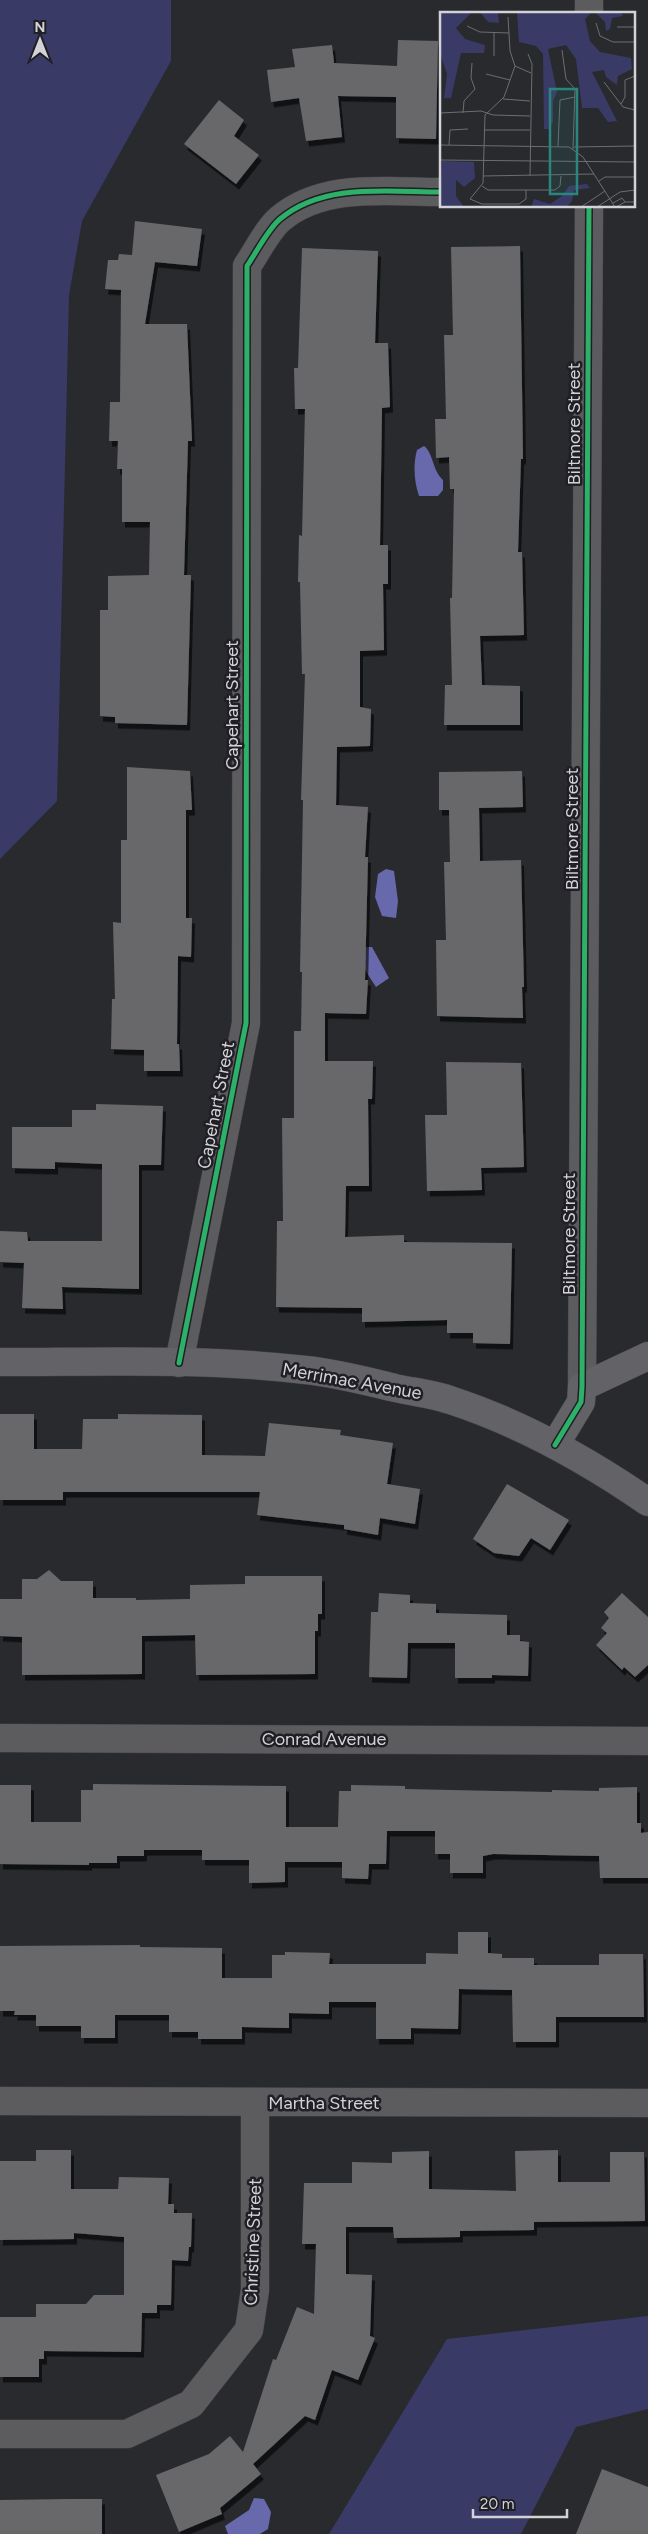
<svg xmlns="http://www.w3.org/2000/svg" width="648" height="2534" viewBox="0 0 648 2534" font-family="Figtree,sans-serif">
  <style>
    .green { fill: #3a3a66 }
    .water { fill: #6868ad }
    .building { fill: #67686a; filter: url(#shadow) }
    .lines { fill: none; stroke-linecap: round; stroke-linejoin: round }
    .street-casing { stroke: #454548; stroke-width: 29 }
    .secondary-casing { stroke: #454548; stroke-width: 29 }
    .street { stroke: #5c5c5f; stroke-width: 28 }
    .secondary { stroke: #636367; stroke-width: 28 }
    .cycleway-casing { stroke: #1f1f25; stroke-width: 8 }
    .cycleway { stroke: #2db169; stroke-width: 5 }
    .labels { text-anchor: middle; stroke-width: 5; stroke-linejoin: round; paint-order: stroke }
    .street-label { font-size: 18px; fill: #d3d3d7; stroke: #1f1f25 }
    .inset-road { fill: none; stroke: #6d6e72; stroke-width: 1 }
    .view { fill: #2c847e; fill-opacity: 0.15; stroke: #2c847e; stroke-width: 2.5 }
    .inset-edge { fill: none; stroke: #d3d3d7; stroke-width: 2.5 }
  </style>
  <defs>
    <filter id="shadow"><feDropShadow dx="3" dy="5.5" stdDeviation="0" flood-color="#0009"/></filter>
  </defs>
  <rect width="100%" height="100%" fill="#292a2e"/>
  <!-- green -->
  <path class="green" d="M0 0H171V61L82 221 69 295 57 801 0 859Z
    M648 2316V2409L576 2427 521 2534H329L447 2339Z"/>
  <!-- water -->
  <path class="water" d="M424 446C434 454 432 470 443 480V490L438 496H419C414 482 413 464 417 450Z
    M386 869 394 871 398 901 396 918 382 916 375 897 378 874Z
    M350 947H372L389 978 376 987Z
    M254 2498 264 2499 271 2512 268 2529 260 2534H228L225 2526 249 2510Z"/>
  <!-- building -->
  <path class="building" d="M398 40 438 41 436 139 396 138V97L338 96 342 137 306 141 299 98 271 102 267 70 295 67 292 49 332 45 334 63 397 66Z
    M219 100 244 120 234 136 259 155 236 184 184 144Z
    M135 221 202 229 197 266 155 262 145 324H187L192 441H188L184 575H191L187 725 115 723V717L100 716V610H108V576L149 575 150 522H122V469H117L118 441H109L110 402H120L121 290 105 289 108 260H118L119 254 132 255Z
    M520 246 523 459H521L518 552H522L524 635 480 636 482 685 520 686V725H444L445 685H452L450 598H452L454 489H450L449 457 436 458 435 419H446L444 335H453L451 247Z
    M302 248 378 251 375 343H388L390 407 382 408 380 545H388V584H383L384 650 360 651V707L371 709 370 746 337 747 336 805 368 807 365 857H368L365 980H368L366 1014 325 1013V1061H373L372 1099H368L369 1186H346L345 1237 404 1235V1242L512 1243 510 1344 473 1343V1333H447V1320L362 1322V1308L276 1307 277 1221H283L282 1118H294V1031H301L302 972H300L303 800H301L305 674H302L300 582H298L299 535 302 536 305 409H295L294 368H298Z
    M127 767 190 771 192 810H186V918H192L191 957 178 956 177 1044H179L180 1071H144V1050L111 1049 112 999H115L113 922 121 923V840H127Z
    M522 771 523 807 479 808 480 861 521 860 524 987H522L523 1018 437 1016 436 940H446L444 862H450L449 810H439V772Z
    M446 1062 521 1063 524 1167 481 1168 482 1190 427 1191 425 1115H447Z
    M96 1104 163 1106 161 1165H139V1289L62 1287 63 1309 22 1308 24 1263 0 1262V1231L27 1232 28 1241H102V1164L55 1162V1169L12 1168V1127H72V1110H96Z
    M0 1414H34V1449H82L83 1419H118V1414L202 1415V1455L265 1456 269 1423 341 1430 340 1435 393 1443 387 1484 420 1489 415 1524 380 1518 378 1535 344 1529V1525L257 1515 260 1492H63V1500H0Z
    M507 1484 569 1520 550 1550 531 1538 519 1556 494 1553 473 1539Z
    M49 1570 61 1581H93V1598H136V1600L190 1599V1585L245 1584V1576H322V1614H318V1631H315V1674L196 1675 195 1635 142 1636V1674L22 1675V1637L0 1636V1599H22V1579H37Z
    M379 1593 410 1595V1603L436 1604V1613L507 1615V1635H520V1641L529 1642 528 1676 492 1675V1678H455V1643H408L407 1678 369 1677 371 1612H378Z
    M622 1593 648 1617V1665L635 1677 624 1667 622 1670 596 1645 607 1633 601 1628 609 1618 604 1612Z
    M93 1784 286 1786V1827H338L339 1791H351V1785L405 1786V1789L552 1792V1790L599 1791V1788L637 1787V1823H641V1833L648 1832V1878H600L599 1856 493 1854 483 1856V1873H450V1854H435V1831H387L386 1864H369L368 1879 342 1878V1862H285V1882L249 1883V1860H202V1850H144V1856H117V1863H89V1865L0 1864V1785H31V1822H81V1790H93Z
    M458 1932H488V1953L502 1954V1958H534V1965H599V1954H643L644 2017H556V2042H513L512 1990 459 1989 458 2029 411 2028V2039H376V2002H329V2014L289 2013V2028L242 2027V2039H198V2032H169V2015H115V2038H81V2026H36V2015H14L15 2011H0V1946L140 1945V1947L222 1948V1978H272V1955H285V1952L330 1953 329 1964H426V1953L458 1954Z
    M36 2150H71V2189H118L119 2177 169 2178 168 2204H174V2213H192L191 2247H189L188 2261 172 2260 171 2305H157V2313H142L141 2352 44 2351V2359H39V2377H0V2317H36V2304H86L94 2295H124V2237L74 2233V2239L0 2240V2161H36Z
    M558 2150V2182H610V2152H644L645 2221 534 2222V2230L460 2231V2237L394 2238 393 2227H346V2274L372 2275 370 2336 375 2338 358 2380 332 2370 315 2420 305 2416 253 2464 261 2474 220 2508 222 2514 179 2532 156 2475 209 2454 230 2436 243 2452 273 2359 276 2360 297 2307 314 2314 316 2244H302L304 2183H352V2162L392 2163V2152L429 2151V2189L516 2191 515 2151Z
    M602 2469 648 2487V2534H576Z
    M68 2499H102V2534H0V2500Z"/>
  <g class="lines">
    <!-- street casing -->
    <g class="street-casing">
      <path id="street" d="M589 0V14
        M179 1363 246 1023 247 266C256 253 268 229 280 219 324 182 388 192 442 192
        M582 1387 589 206
        M0 1738 648 1741
        M0 2101 648 2103
        M0 2434H127L191 2404 249 2330 255 2290V2103"/>
    </g>
    <!-- secondary casing -->
    <g class="secondary-casing">
      <path id="secondary" d="M0 1362C102 1362 205 1358 306 1370 336 1373 366 1381 395 1388 413 1392 433 1394 450 1400 521 1423 587 1460 648 1502
        M555 1445 581 1402 582 1387 648 1356"/>
    </g>
    <!-- street -->
    <use href="#street" class="street"/>
    <!-- secondary -->
    <use href="#secondary" class="secondary"/>
    <!-- cycleway casing -->
    <g class="cycleway-casing">
      <path id="cycleway" d="M179 1363 246 1023 247 266C256 253 268 229 280 219 324 182 388 192 442 192
        M555 1445 581 1402 582 1387 589 206"/>
    </g>
    <!-- cycleway -->
    <use href="#cycleway" class="cycleway"/>
  </g>
  <g class="labels">
    <!-- street labels -->
    <g class="street-label">
      <text transform="translate(574 424) rotate(-90)" y="6">Biltmore Street</text>
      <text transform="translate(232 705) rotate(-90)" y="6">Capehart Street</text>
      <text transform="translate(572 829) rotate(-90)" y="6">Biltmore Street</text>
      <text transform="translate(216 1105) rotate(-79)" y="6">Capehart Street</text>
      <text transform="translate(569 1234) rotate(-90)" y="6">Biltmore Street</text>
      <text transform="translate(352 1381) rotate(10)" y="6">Merrimac Avenue</text>
      <text x="324" y="1745">Conrad Avenue</text>
      <text x="324" y="2109">Martha Street</text>
      <text transform="translate(253 2242) rotate(-88)" y="6">Christine Street</text>
    </g>
  </g>
  <!-- overview -->
  <g transform="translate(440 12)">
    <rect width="195" height="195" fill="#292a2e"/>
    <path d="M0 0H32L16 16 25 27 45 33 44 41H21L11 86H4L7 62 0 41ZM40 0H58L59 11 48 10ZM77 0H152L145 7 150 29 160 40 191 46 192 57 178 64 177 73 166 65 164 58 152 60 177 109 168 110 158 96H142L136 47 126 33 108 37 117 80 113 89V110L109 117H104L103 42 96 34 79 30ZM155 0H181L183 4 172 6 170 17 166 19 165 10ZM2 149 34 150 35 166 24 175 16 168V184L24 195H0ZM147 172 150 176 134 178 132 189 127 195H91L94 187 110 192 122 184 129 174Z" fill="#3a3a66"/>
    <path class="inset-road" d="M68 5 70 39 75 54 64 85 45 103 43 171 30 187 42 192H79L86 187V178M156 11 160 24 173 30H195M27 14 40 20 69 21M177 15H195M122 38 126 67 135 77 133 137M88 42 92 52 90 164M54 44V21M75 54 91 61M46 62 70 68M164 70 183 95 195 98M63 87 90 89M181 92 185 85V68L195 64M0 101 41 99 53 103 90 104M23 101 24 89 35 77 31 66 32 51M44 118H90M0 133 129 135 143 145 175 195M9 133 10 118 28 117M118 134 120 88 135 85M134 135 195 134M0 148 195 150M43 164 154 162M159 169 165 165H195M42 174 48 178H115L120 174 121 164M173 191 182 186 185 190M141 195 165 179M157 195 180 180 195 178M176 195 185 190H195"/>
    <path class="view" d="M110 77H137V182H110Z"/>
    <rect width="195" height="195" class="inset-edge"/>
  </g>
  <!-- north arrow -->
  <g transform="translate(40 40)" stroke="#1f1f25" stroke-width="4" paint-order="stroke">
  <path d="M0-4L9 19L0 12L-9 19Z" fill="#d3d3d7"/>
  <text y="-8" font-size="14" font-weight="bold" text-anchor="middle" fill="#d3d3d7">N</text>
  </g>
  <!-- scale -->
  <path d="M473 2509v8h94v-8" fill="none" stroke="#d3d3d7" stroke-width="2.5"/>
  <text x="480" y="2509" font-size="15" fill="#d3d3d7" stroke="#1f1f25" stroke-width="4" paint-order="stroke">20 m</text>
</svg>
